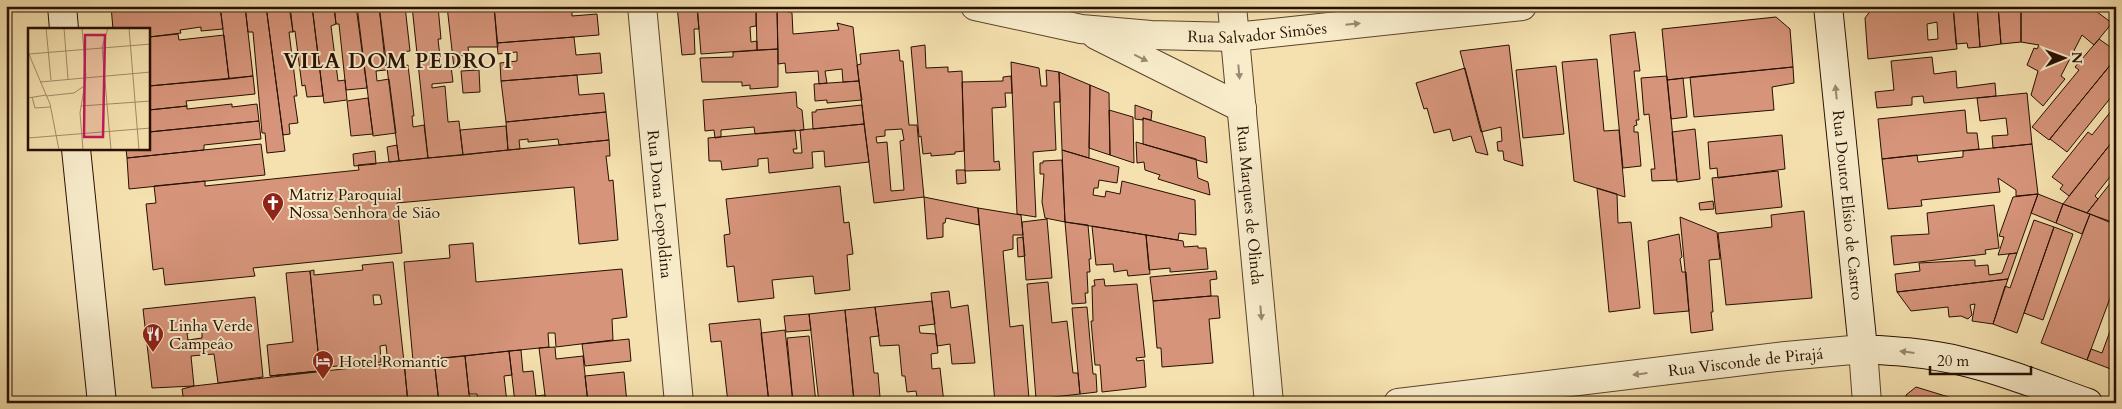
<svg xmlns="http://www.w3.org/2000/svg" width="2122" height="409" viewBox="0 0 2122 409" font-family="Cardo,serif">
  <style>
    .building { fill: #d6947a; stroke: #261001; fill-rule: evenodd }
    .lines { fill: none; stroke-linecap: round; stroke-linejoin: round }
    .street-casing { stroke: #5a442c; stroke-width: 30 }
    .secondary-casing { stroke: #261001; stroke-width: 30 }
    .street { stroke: #f8eccb; stroke-width: 28 }
    .secondary { stroke: #f8eccb; stroke-width: 28 }
    .oneway { fill: #9a8970 }
    .labels { text-anchor: middle; stroke-width: 4; stroke-linejoin: round; paint-order: stroke }
    .street-label { font-size: 16px; fill: #261001; stroke: #f8eccb }
    .poi-label { font-size: 16px; fill: #261001; stroke: #f8eccb; text-anchor: start }
    .district-label { font-size: 21px; font-weight: bold; letter-spacing: 1px; fill: #261001; stroke: #f8eccb }
    .inset-road { fill: none; stroke: #a28d69; stroke-width: 1 }
    .view { fill: #c2185b; fill-opacity: 0.15; stroke: #c2185b; stroke-width: 2.5 }
    .inset-edge { fill: none; stroke: #261001; stroke-width: 2.5 }
  </style>
  <rect width="100%" height="100%" fill="#f5e1af"/>
  <filter id="stains"><feTurbulence type="fractalNoise" baseFrequency=".004" numOctaves="4"/><feColorMatrix values="0 0 0 0 .2 0 0 0 0 .09 0 0 0 0 .02 0 0 0 .5 -.17"/></filter>
  <radialGradient id="worn" r=".72"><stop offset=".6" stop-color="#630" stop-opacity="0"/><stop offset="1" stop-color="#630" stop-opacity=".3"/></radialGradient>
  <!-- building -->
  <path class="building" d="M111 6H220L223 29 201 31V27L180 30 181 33 149 37V29H113Z
    M220 6H245L253 76 229 79Z
    M245 6H266L285 151 267 153 265 133H262L253 32H248Z
    M266 6H290L293 32H289L297 96H294L298 123 289 124 290 134 283 135Z
    M289 6H312L323 96 307 97 305 85 302 86 295 31 293 32Z
    M312 6H334L336 24 331 26 338 81 345 80 347 100 324 103Z
    M334 6H356L367 88 346 90 339 24H336Z
    M357 6H379L386 70 376 71 377 81 389 79 396 133 373 136Z
    M379 6H405L410 51 401 52 403 66 408 65 414 116H412L413 127 424 125 428 158 399 161Z
    M412 6H438L441 39H438L440 57 434 58 435 68 451 66 453 82 432 84V88L445 86 448 122 459 121 463 155 428 158Z
    M447 6H494L498 47H468L469 55 459 56 460 67 454 68Z
    M494 6H590V11L572 12V16L597 14 599 35 497 43Z
    M677 6H697L699 29H694L695 54 682 55Z
    M697 6H756V26L750 27 751 42 757 41V50L701 54Z
    M756 6 777 9 778 49 757 50Z
    M1874 6H1953L1957 49 1868 59 1865 18ZM1937 22 1938 39 1928 40 1927 24Z
    M1953 6H1977L1980 47 1968 48 1967 43 1956 44Z
    M1977 6H1998L2001 44 1980 47Z
    M1998 6H2021V42L2001 44Z
    M2021 6H2089L2112 23 2094 45 2082 35 2061 76 2065 79 2043 106 2031 95 2038 71 2027 65 2034 48 2037 49 2039 45 2021 42Z
    M777 9 792 13 793 34 839 30 837 23 853 27 859 81 843 82 842 69 825 71 827 83 819 84 818 71 786 73 785 63 778 64Z
    M1776 17 1790 29 1793 67 1667 80 1662 29Z
    M1635 32 1640 71H1634L1639 120H1636L1637 125 1634 126V132H1638L1641 166 1623 168 1610 35Z
    M178 34 179 40 224 35 229 79 149 86V37Z
    M574 37 576 55 600 53 602 73 501 81 500 63 517 61V52L498 54 497 43Z
    M2099 39 2116 51V58L2049 140 2032 127 2079 70 2075 67Z
    M925 45 926 68 948 67V72L962 71 964 151 955 152V154L931 156V153L923 154 921 136 919 137 911 47Z
    M1509 45 1523 166 1504 160 1503 151H1498L1497 142 1502 141 1501 127 1481 132 1460 51Z
    M778 49V87L750 89V85L742 86V82H702L700 58 733 57V52Z
    M899 50 900 61H903L909 125H917L924 197 874 203 857 65 861 64 860 54ZM902 129 904 140 900 141 904 190 891 191 887 142 877 143 876 137 885 136V130Z
    M1932 57 1934 74 1956 71 1957 88 1995 83 1996 96 1924 103 1923 96 1912 97V105L1877 108 1875 92 1894 90 1891 61Z
    M2116 58V91L2067 152 2050 139Z
    M1597 59 1604 131 1619 130 1625 197 1574 181 1562 62Z
    M1011 62 1039 68 1041 86H1047L1046 70 1059 72 1060 102H1054L1056 150 1033 152 1036 217 1017 214Z
    M1556 66 1564 134 1523 138 1516 70Z
    M1793 67 1794 83 1772 87 1774 110 1694 117 1690 77Z
    M1465 68 1488 155 1476 152 1471 136 1453 141 1450 129 1434 133 1427 108 1424 109 1416 83Z
    M479 70 480 92 463 93 461 71Z
    M1059 72 1090 85 1089 158 1062 150Z
    M577 75 579 95 604 93 606 112 506 122 501 81Z
    M253 76 255 94 186 101 187 106 149 110V86Z
    M1011 76 1012 93H1005L1006 107 992 108 994 162 999 161 1000 170 965 171 962 82 1003 81V77Z
    M1667 76 1677 180 1652 181 1651 169H1655L1649 114 1644 115 1641 78Z
    M1683 78 1687 117 1671 119 1667 80Z
    M859 81 862 100 827 103V100L815 101 814 84Z
    M1090 85 1109 93 1110 155 1089 148Z
    M796 92 797 107 802 110 804 130 755 134 754 127 721 130V137L715 138 714 130 705 131 703 100Z
    M2027 93 2032 144 1993 148 1992 136 2008 135 2006 118 1980 121 1977 98Z
    M368 98 373 134 351 136 347 101Z
    M232 104V107L257 104 259 121 149 132V110L187 106V109Z
    M862 105 864 124 813 129 812 112H816V110Z
    M1135 105 1152 111 1151 120 1143 118V120L1135 119Z
    M2116 105V137L2069 196 2060 189 2063 185 2052 177 2088 132 2092 135Z
    M1109 110 1133 117 1134 163 1110 155Z
    M1965 110 1967 133H1977L1979 149 1882 159 1878 119Z
    M606 112 609 140 559 145 558 139 528 142V139L519 140 520 149 508 150 506 122Z
    M1143 118 1205 137 1207 163 1143 144Z
    M259 121 261 139 204 145V150L127 158 126 149H149V132Z
    M864 124 869 162 825 167 824 151 812 152 813 168 769 173 768 158 758 159V166L722 170 721 161H709L708 138 795 130 797 149H793L794 153H802L800 130Z
    M506 126 508 150 463 155 460 130Z
    M1695 129 1700 179 1677 182 1672 132Z
    M1782 135 1785 169 1718 178 1717 168 1710 169 1708 142Z
    M2116 137V169L2095 196 2098 199 2087 213 2063 204Z
    M609 140 610 156H606L609 181 613 180 618 240 579 244 574 187 397 203 402 253 253 268 255 276 165 285 163 268 153 270 146 204 156 203 154 186 205 181V186L359 170 358 165Z
    M1136 142 1196 159 1198 178 1208 182 1210 195 1158 179 1160 175 1145 170 1144 162 1137 163Z
    M261 144 265 175 129 189 127 158Z
    M2032 144 2038 194 2016 196V190L1998 178 2000 192 1921 200 1922 206 1888 209 1882 159 1917 155 1918 162 1963 157V151Z
    M397 145 399 161 389 162 387 147Z
    M1062 150 1119 167 1117 183 1099 180 1098 188H1094L1093 195 1105 197 1106 191 1120 194 1122 181 1195 200 1196 235 1179 233 1178 240 1065 222Z
    M375 151 376 164 354 166 353 154Z
    M1062 160 1065 222 1045 218 1042 202 1044 174H1040V163H1043V161Z
    M956 170H965L966 183 957 184Z
    M1778 171 1782 207 1716 214 1712 178Z
    M2116 176V217L2112 222 2087 213Z
    M840 186 844 223 849 222 853 254 847 255 850 290 815 294 813 276 772 280 774 298 738 302 734 266 727 267 724 235 730 234 726 199Z
    M1597 188 1617 194 1618 223 1631 222 1640 308 1609 312Z
    M2038 194 2063 204 2056 223 2031 213Z
    M2038 194 2017 253 1998 255 2004 237 1999 236 2013 197Z
    M924 197 978 208 979 225 946 218 945 223H943V237L927 239Z
    M1713 201 1714 209 1700 210 1699 203Z
    M2063 204 2090 214 2082 234 2056 223Z
    M1994 205 1999 248 1985 250 1986 254 1894 265 1891 236 1929 234 1927 213Z
    M978 208 1021 215 1023 235H1013V249L1003 251 1010 327 1023 325 1029 399 995 403Z
    M1804 211 1812 298 1726 305 1718 233 1772 227 1771 215Z
    M2090 214 2116 225V282L2087 360 2041 343Z
    M1680 217 1717 232 1720 259 1709 260 1713 312H1711L1713 330 1691 333Z
    M1047 219 1052 278 1026 280 1022 222Z
    M2034 220 2054 227 2017 333 1993 324 2005 286 2010 288Z
    M1065 222 1088 225 1091 259H1089L1090 272H1087L1088 293H1085L1086 303 1072 304Z
    M1092 226 1146 235 1150 274 1128 276 1127 270 1114 272 1113 264 1096 265Z
    M2054 227 2073 234 2043 320 2024 313Z
    M1679 234 1682 257 1680 259 1682 272H1686L1689 311 1654 314 1648 241Z
    M1146 235 1183 241 1184 247 1198 246V248H1206L1208 269 1170 272V268L1149 270Z
    M1023 237 1025 256 1018 257 1017 238Z
    M473 243 476 282 622 269 627 317 612 319 613 340 556 347 555 333H548L549 347 413 361 404 262 450 258 449 245Z
    M2017 253 2008 279 1897 292 1895 274 1920 271 1919 263 1975 260V266L1988 265 1989 275 2002 273 2009 254Z
    M393 262 404 362 388 364 386 345 380 346 381 362 327 367V370L270 376 320 371 310 271 314 270V275L363 270 362 265ZM373 295H380L382 304 374 305Z
    M310 271 320 371 270 376 267 345 293 342 286 273Z
    M1216 271 1217 279 1210 280 1211 296 1153 301 1150 277Z
    M1104 279 1105 286 1137 284 1145 357 1136 358 1137 361 1144 360 1146 387 1102 392 1100 365H1095L1091 321H1093L1092 286H1095L1094 280Z
    M2008 279 1993 324 1972 321 1975 304 1970 305 1972 315 1968 319 1961 316 1949 317 1948 307 1911 311 1897 292Z
    M1048 282 1052 323 1067 321 1073 373H1078L1080 394 1036 399 1027 284Z
    M949 291 951 308 968 305 975 363 952 364 950 344 937 346 931 293Z
    M1211 296H1218L1220 318 1209 319 1213 363 1162 367 1161 348H1157L1153 301Z
    M255 297 263 377 218 383 214 354 191 356 194 386 152 388 143 309ZM202 331V338L188 340 187 333Z
    M932 301 935 324 919 326 920 333 936 334 938 353 931 354 932 369 940 368 944 403H918L916 391 907 392 905 376H902L899 345 880 346 875 307Z
    M875 307 879 336 870 337 874 373H878L880 397H874V403H857L856 400H854L845 310Z
    M1087 307 1093 374H1096L1097 392 1080 394 1072 308Z
    M845 310 854 403H819L809 314Z
    M809 314 811 330 786 332 784 316Z
    M2116 315V371L2087 360 2091 349 2102 353Z
    M760 319 769 403H728L721 341 711 342 709 324Z
    M785 330 793 403H769L761 333Z
    M809 336 816 403H793L787 338Z
    M629 339 631 361 585 366 582 344Z
    M555 347 556 359 583 356 588 403H546L539 348Z
    M521 350 523 372 533 371 536 396 545 395 546 403H515L509 351Z
    M509 351 512 375 504 376 507 403H478L477 394H469L465 356Z
    M465 356 470 403H439L434 359Z
    M434 359 439 403H408L404 362Z
    M404 362 408 403H184L182 389 194 386Z
    M624 372 627 403H588L585 376Z
    M1916 387 1952 398V403H1907L1906 395Z"/>
  <g class="lines">
    <!-- street casing -->
    <g class="street-casing">
      <g id="street">
        <path id="s1" d="M642 6 679 403"/>
        <path id="s2" d="M975 6 1081 29 1151 35 1235 37 1522 6"/>
        <path id="s3" d="M1232 6 1269 403"/>
        <path d="M1096 35 1242 108"/>
        <path id="s4" d="M1398 403 1786 356 1863 349 1867 403"/>
      </g>
    </g>
    <!-- secondary casing -->
    <g class="secondary-casing">
      <g id="secondary">
        <path d="M62 6 64 29"/>
        <path id="s5" d="M1828 6 1863 349C1896 351 1929 353 1961 361 2004 371 2046 388 2088 403"/>
        <path d="M76 149 102 403"/>
      </g>
    </g>
    <!-- street -->
    <use href="#street" class="street"/>
    <!-- secondary -->
    <use href="#secondary" class="secondary"/>
  </g>
  <!-- one-way arrows -->
  <defs><path id="oneway-solid" d="M-6-.8H1V-3.2L6.5 0L1 3.2V.8H-6Z" transform="scale(1.25)"/></defs>
  <g class="oneway">
    <use href="#oneway-solid" transform="translate(1353 24) rotate(-6)"/>
    <use href="#oneway-solid" transform="translate(1141 58) rotate(26)"/>
    <use href="#oneway-solid" transform="translate(1239 72) rotate(85)"/>
    <use href="#oneway-solid" transform="translate(1836 92) rotate(-96)"/>
    <use href="#oneway-solid" transform="translate(1261 313) rotate(85)"/>
    <use href="#oneway-solid" transform="translate(1907 352) rotate(-173)"/>
    <use href="#oneway-solid" transform="translate(1640 374) rotate(173)"/>
  </g>
  <!-- icons -->
  <defs>
    <g id="church-pin" transform="scale(1.125)"><path d="M0 17L-7.5 6A9.5 9.5 0 1 1 7.5 6Z" fill="#8f2418" stroke="#f8eccb"/><path d="M-1.2-6h2.4v3.5h3.3v2.4h-3.3V6h-2.4V-.1h-3.3v-2.4h3.3Z" fill="#fff"/></g>
    <g id="restaurant-pin" transform="scale(1.125)"><path d="M0 17L-7.5 6A9.5 9.5 0 1 1 7.5 6Z" fill="#8f2418" stroke="#f8eccb"/><path d="M-5-6h1v4h1v-4h1v4h1v-4h1v5L-1.5 .5V6h-2V.5L-5-1ZM5-6V6H3V1.5H1.5Q1.5-4 5-6Z" fill="#fff"/></g>
    <g id="hotel-pin" transform="scale(1.125)"><path d="M0 17L-7.5 6A9.5 9.5 0 1 1 7.5 6Z" fill="#8f2418" stroke="#f8eccb"/><path d="M-6-4.5h1.5V1H6V5H4.5V3h-9V5H-6ZM-4 0a1.8 1.8 0 1 1 3.6 0ZM.5 0V-2.5h3Q6-2.5 6 0Z" fill="#fff"/></g>
  </defs>
  <g fill-rule="evenodd">
    <use href="#church-pin" x="273" y="203"/>
    <use href="#restaurant-pin" x="153" y="334"/>
    <use href="#hotel-pin" x="323" y="361"/>
  </g>
  <g class="labels">
    <!-- street labels -->
    <g class="street-label">
      <text dy="6" stroke="none"><textPath href="#s2" startOffset="285">Rua Salvador Simões</textPath></text>
      <text dy="6" stroke="none"><textPath href="#s3" startOffset="200">Rua Marques de Olinda</textPath></text>
      <text dy="6" stroke="none"><textPath href="#s5" startOffset="200">Rua Doutor Elísio de Castro</textPath></text>
      <text dy="6" stroke="none"><textPath href="#s1" startOffset="199">Rua Dona Leopoldina</textPath></text>
      <text dy="6" stroke="none"><textPath href="#s4" startOffset="350">Rua Visconde de Pirajá</textPath></text>
    </g>
    <!-- poi labels -->
    <g class="poi-label">
      <text x="289" y="200">Matriz Paroquial<tspan x="289" dy="18">Nossa Senhora de Sião</tspan></text>
      <text x="169" y="331">Linha Verde<tspan x="169" dy="18">Campeâo</tspan></text>
      <text x="339" y="367">Hotel Romantic</text>
    </g>
    <!-- district labels -->
    <g class="district-label">
      <text x="398" y="68">VILA DOM PEDRO I</text>
    </g>
  </g>
  <!-- overview -->
  <g transform="translate(28 28)">
    <rect width="122" height="122" fill="#f5e1af"/>
    <path class="inset-road" d="M18 0 23 52M36 0 40 51M54 0 58 49 52 85 55 122M80 0 74 19 83 122M101 0 111 122M0 24 22 76 31 122M1 26 123 16M12 54 123 44M18 68 46 65 56 58M4 69 7 80 22 79M0 70 18 67M53 78 123 73M0 110 123 100"/>
    <path class="view" d="M57 7H77L75 109H56Z"/>
    <rect width="122" height="122" class="inset-edge"/>
  </g>
  <!-- margin -->
  <rect width="2122" height="409" fill="none" stroke="#f5e1af" stroke-width="25"/>
  <rect x="8" y="8" width="2107" height="394" fill="none" stroke="#261001" stroke-width="2.5"/>
  <rect x="12" y="12" width="2097" height="384" fill="none" stroke="#261001"/>
  <!-- north arrow -->
  <g transform="translate(2064 58) rotate(89)" stroke="#f8eccb" stroke-width="4" paint-order="stroke">
  <path d="M0-4L9 19L0 12L-9 19Z" fill="#261001"/>
  <text y="-8" font-size="14" font-weight="bold" text-anchor="middle" fill="#261001">N</text>
  </g>
  <!-- scale -->
  <path d="M1930 366v8h101v-8" fill="none" stroke="#261001" stroke-width="2.5"/>
  <text x="1937" y="366" font-size="15" fill="#261001" stroke="#f8eccb" stroke-width="4" paint-order="stroke">20 m</text>
  <rect width="100%" height="100%" filter="url(#stains)"/>
  <rect width="100%" height="100%" fill="url(#worn)"/>
</svg>
